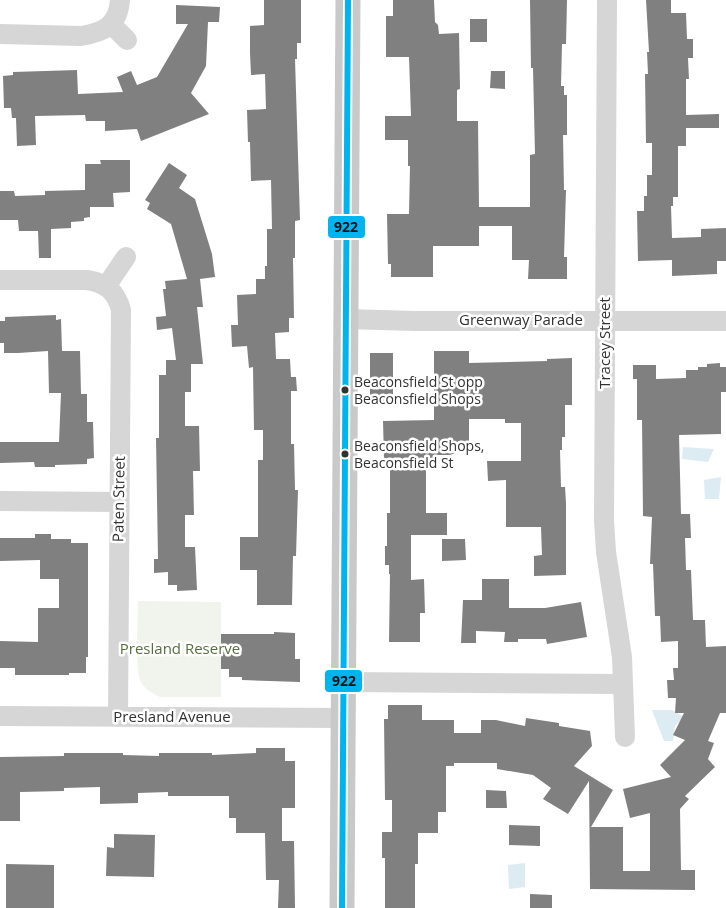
<svg xmlns="http://www.w3.org/2000/svg" width="726" height="908" viewBox="0 0 726 908" font-family="'Open Sans',sans-serif">
  <style>
    .green { fill: #f1f4ed }
    .water { fill: #ddebf3 }
    .building { fill: #808080 }
    .lines { fill: none; stroke-linecap: round; stroke-linejoin: round }
    .minor { stroke: #d6d6d6; stroke-width: 20 }
    .major { stroke: #c9c9c9; stroke-width: 25 }
    .bus-1-casing { stroke: #fff; stroke-width: 10 }
    .bus-1 { stroke: #00b5ef; stroke-width: 6 }
    .bus-dot { fill: #323232; stroke: #fff; stroke-width: 2 }
    .labels { text-anchor: middle; stroke-width: 5; stroke-linejoin: round; paint-order: stroke }
    .bus-label { font-size: 14px; fill: #323232; stroke: #fff; text-anchor: start }
    .street-label { font-size: 15px; fill: #323232; stroke: #fff }
    .park-label { font-size: 15px; fill: #566f3e; stroke: #fff }
    .line-badge { stroke: #fff; stroke-width: 2 }
    .pale-badge-label { font-size: 14px; text-anchor: middle; font-weight: bold; fill: #111 }
  </style>
  <rect width="100%" height="100%" fill="#fff"/>
  <!-- green -->
  <path class="green" d="M138 601 221 602V697H160C152 693 144 689 140 680 135 666 138 619 138 601Z"/>
  <!-- water -->
  <path class="water" d="M683 447 714 449 708 462 682 459Z
    M721 477 719 499H705L704 480Z
    M652 710H672L684 717 675 726 673 741H664Z
    M525 863V887L509 889 508 865Z"/>
  <!-- building -->
  <path class="building" d="M264 0H301V43H297V59H295L300 220 295 221V258H293L294 318H289V332L275 333 276 359H290L291 377H296L297 391H291V444H294L295 490H298L296 556H293L292 605H257V570H240V537H258V460H263V430H254L253 367 249 368 247 346 232 347 231 325H238L237 295 256 294V279H265V266H267V229H272L271 180 251 181 250 142H248L247 110 266 109 265 74 251 75 250 53V26L264 25Z
    M393 0H434L435 22 438 25 439 34 459 33 460 89 457 90V121H478L479 207H530V155L535 154 533 68H531L530 0H567L566 44H562L561 86H564V95H567V135H563L564 190H566L564 257H567V279H528L529 260H512V226H479V246H433V277H391V264H388L387 214H409L410 166H408V140H385V116H411L409 57H386V16H393Z
    M646 0H671V13H686L687 39H693V58H688L689 79H686V115L719 114V128H686V146H678V197H673V206H671L672 238 701 237V229L726 228V261H717V274L672 276V260L638 261 637 211H644V196H647V175H652V143H646L645 74H648L647 52H649Z
    M176 5 220 7 219 22H208L206 66 191 93 209 114 141 141 137 129 105 131V121H86L85 115 35 116 36 145 17 146 16 118H12L11 108H4L3 76 13 75V72L77 70 78 94 123 92 117 77 131 71 137 85 157 77 188 24H176Z
    M470 19H487V42H470Z
    M491 71H505V89L490 88Z
    M100 160H130V192L113 193 114 207H90V217L84 218V221L71 222V228L51 229V258H39L38 231H19L18 220H0V191H14L15 196 45 195V191L85 190V164H101Z
    M169 163 187 175 179 188 195 199 212 254 215 277 200 279 203 307H197L203 364H191V392H185V426H199L200 471H193L194 515H185V547H195L197 590 177 591V585H168V572L154 573V559H158L156 438H159V375H166V360H176L172 328 157 330 156 317 166 316 163 289H166L165 281 187 279 171 224 147 209 150 203 145 200Z
    M56 315V320L61 319 62 351H80L81 394H87V422H93L94 458 87 459V464L55 465V467H35L34 462 0 463V442H59L61 393H49L48 351 18 353H4V343H0V321H5V317Z
    M434 351H469V363L547 361V359L572 358V405H565V437H562V450H560L561 487H565L566 503V575L534 576V556L542 555 541 527H506V480L488 481 487 461H521V423H505V419H469V448L450 455H434V458H426V513H447V535H411V580L424 579 425 613H420V642H389L390 574H389V565H385V546H387V513H390V459H384L383 421 434 420Z
    M370 353H393V401H370Z
    M720 363V367H726V392H721V434L679 435 681 514H690L691 538H685L686 570H691L693 620H705L706 647 726 646V713H720L708 741 714 743 708 759 715 767 685 796 689 799 680 809 681 870H695V890L590 889 589 781 568 814 543 799 551 788 533 775 497 769V763H454V766H446V812H438V833H418V864H415V908H385V858H382V832H392V800H385L384 719H388V705H422V720H454V733H481V720H496L525 726 526 718 559 723V726L590 731 592 746 574 766 613 790 591 827H623V871H650V813L630 818 623 789 671 777 660 765 685 740 673 735 684 713H675L676 698H668L667 680H674L673 668H678V641L661 642 660 616H655L653 564H650L652 517 643 516 642 420H637V379H633V365H656V379L686 378V370H698V367H707V364Z
    M35 534H51V539H71V543H88V657H86V673H69V675H15V668H0V641L38 642V608H59V579H40V560L0 561V538H35Z
    M442 539H465L466 560 442 561Z
    M482 579H509V608H545L581 602 587 637 547 644 546 639H518V642H504L505 632 476 631V643H461L463 600H482Z
    M274 632 295 633V659H300V682L242 680V677H229V669H221V634H274Z
    M256 748H285V761H295V808H282V841H294L295 908H278L279 880H266L265 833H236V818H229V796H168V792L138 793V803L100 804V787L64 788V791L20 792V821H0V757L64 756V753H123V755L159 756V753H212V755L256 753Z
    M486 790 506 791 507 808H486Z
    M509 825 540 826V846L509 845Z
    M114 834 155 835 154 877 106 876 107 847 114 848Z
    M6 864 54 865V908H6Z
    M530 894 552 895V908H530Z"/>
  <g class="lines">
    <!-- minor -->
    <path class="minor" d="M607 0 604 520 606 552 622 657 625 737
      M111 24 127 40
      M0 34 81 36C104 32 118 26 120 0
      M0 280H87C106 283 116 291 121 310L118 717
      M107 285 126 257
      M346 319 415 321H726
      M0 501 119 502
      M344 682 623 684
      M0 716 344 718"/>
    <!-- major -->
    <path class="major" d="M342 908 348 0"/>
    <!-- bus-1 casing -->
    <g class="bus-1-casing">
      <path id="bus-1" d="M342 908 348 0"/>
    </g>
    <!-- bus-1 -->
    <use href="#bus-1" class="bus-1"/>
  </g>
  <!-- markers -->
  <g class="bus-dot">
    <circle cx="345" cy="390" r="4.5"/>
    <circle cx="345" cy="454" r="4.5"/>
  </g>
  <g class="labels">
    <!-- bus labels -->
    <g class="bus-label">
      <text x="354" y="387">Beaconsfield St opp<tspan x="354" dy="17">Beaconsfield Shops</tspan></text>
      <text x="354" y="451">Beaconsfield Shops,<tspan x="354" dy="17">Beaconsfield St</tspan></text>
    </g>
    <!-- street labels -->
    <g class="street-label">
      <text x="521" y="325">Greenway Parade</text>
      <text transform="translate(605 343) rotate(-90)" y="5">Tracey Street</text>
      <text transform="translate(119 499) rotate(-89)" y="5">Paten Street</text>
      <text x="172" y="722">Presland Avenue</text>
    </g>
    <!-- park labels -->
    <g class="park-label">
      <text x="180" y="654">Presland Reserve</text>
    </g>
  </g>
  <g class="line-badge">
    <rect x="327" y="215" width="39" height="24" rx="5" fill="#00b5ef"/>
    <rect x="324" y="669" width="39" height="24" rx="5" fill="#00b5ef"/>
  </g>
  <g class="pale-badge-label">
    <text x="346" y="232">922</text>
    <text x="344" y="686">922</text>
  </g>
</svg>
